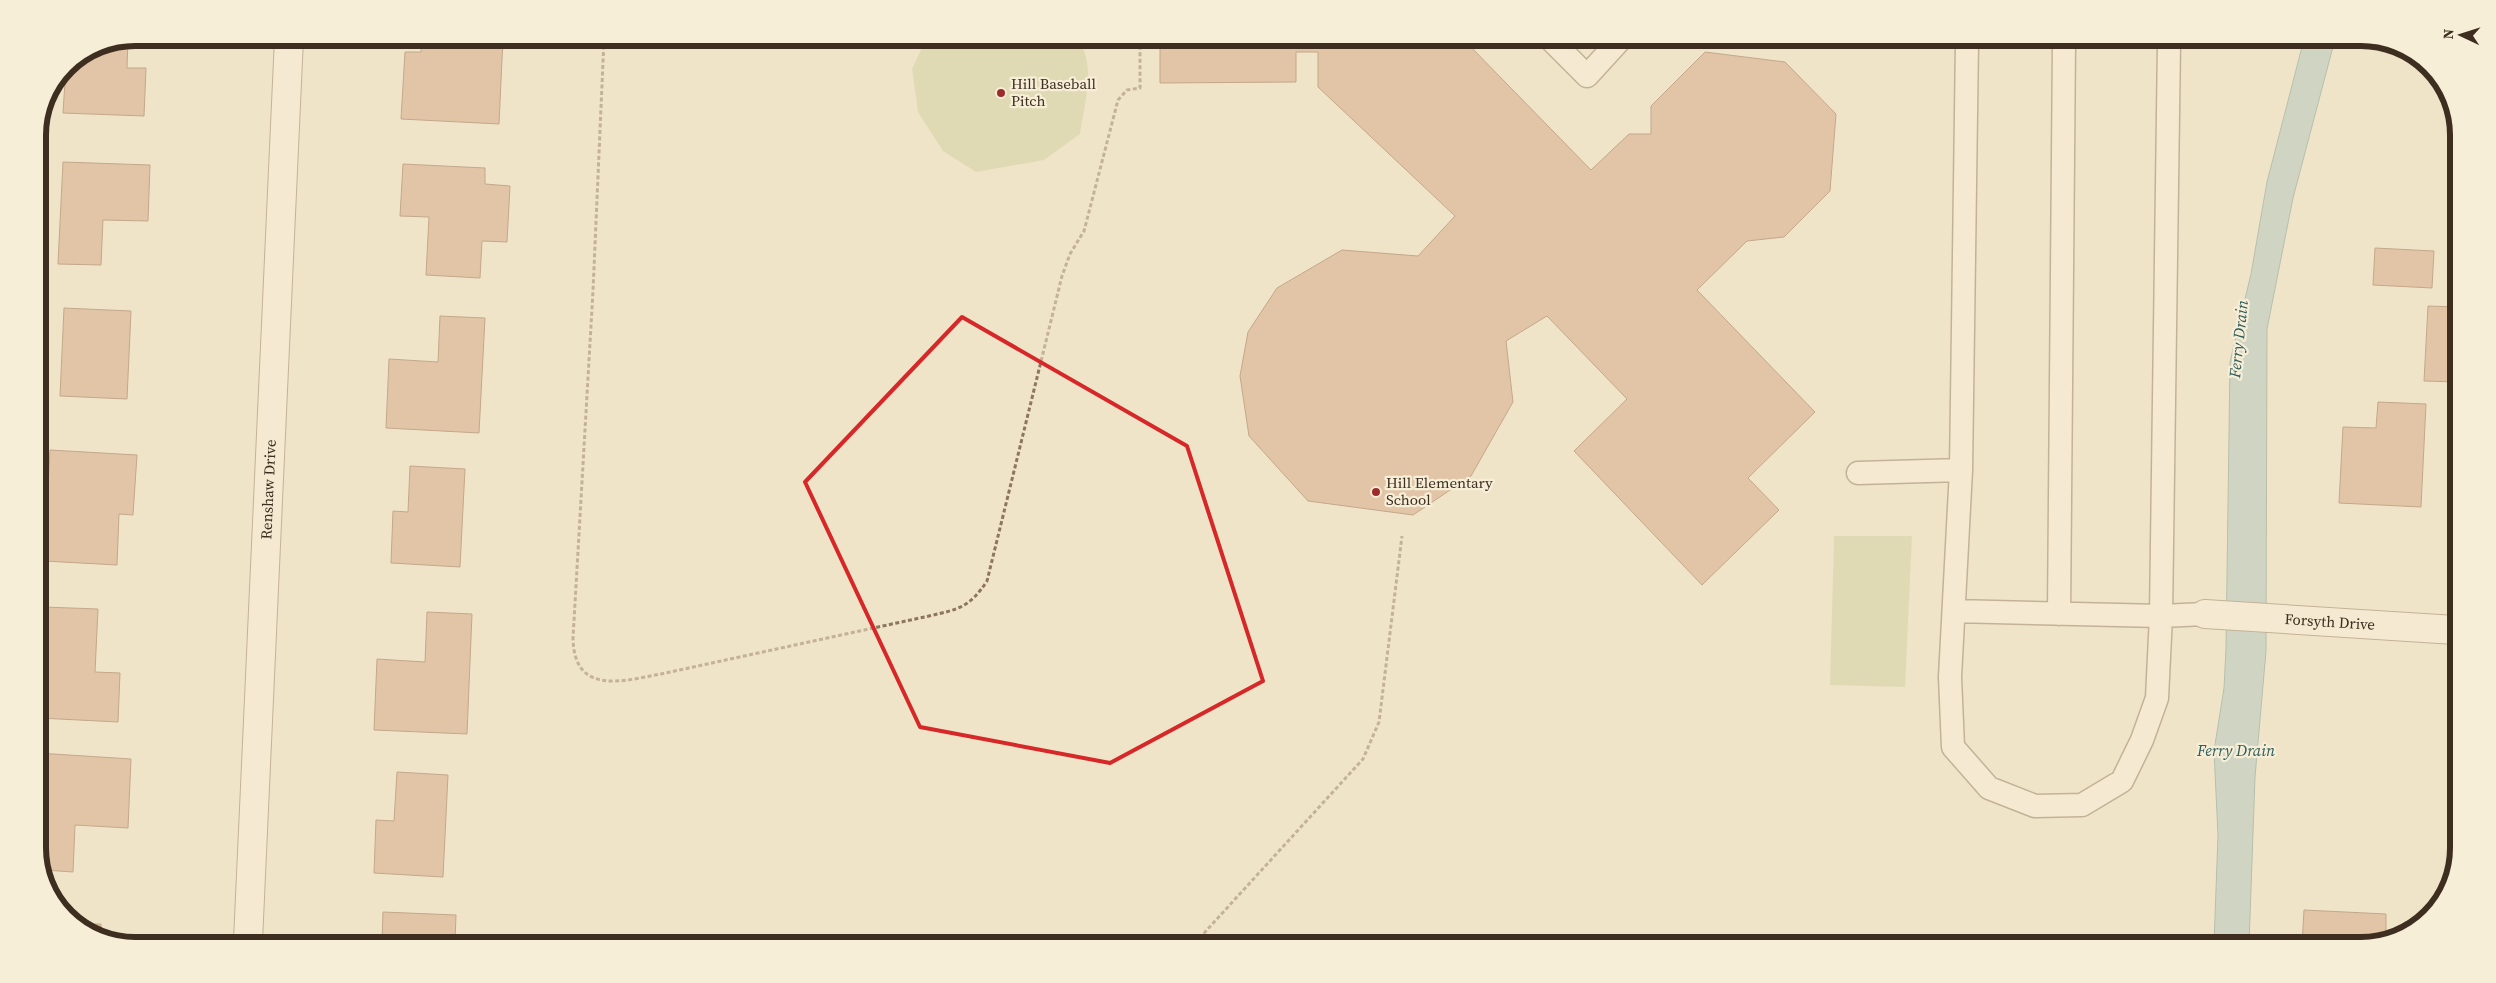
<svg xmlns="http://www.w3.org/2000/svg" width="2496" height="983" viewBox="0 0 2496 983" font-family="'Source Serif 4',serif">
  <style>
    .green { fill: #c9cf9b }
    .water { fill: #a9c4bc; stroke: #6f938a }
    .building { fill: #cf9f7d; stroke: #8d5f41 }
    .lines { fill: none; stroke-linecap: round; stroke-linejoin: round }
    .service-casing { stroke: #8d765c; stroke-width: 25 }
    .minor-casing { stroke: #8d765c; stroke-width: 30 }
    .path { stroke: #8d765c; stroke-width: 3; stroke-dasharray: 4 2.5; stroke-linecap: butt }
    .service { stroke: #faf1dc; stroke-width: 22 }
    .minor { stroke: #faf1dc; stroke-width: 28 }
    .marked { fill: none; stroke: #d62828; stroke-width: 4; stroke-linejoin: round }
    .poi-dot { fill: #9e2a2b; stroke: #f7eed8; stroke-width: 2 }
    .labels { text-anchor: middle; stroke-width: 4.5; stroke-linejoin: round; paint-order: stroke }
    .poi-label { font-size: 15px; fill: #3d2e20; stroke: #f7eed8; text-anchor: start }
    .street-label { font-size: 15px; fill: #3d2e20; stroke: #f7eed8 }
    .water-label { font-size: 16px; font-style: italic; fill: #2f5d5a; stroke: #f7eed8 }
    .rim { fill: none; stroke: #3d2e20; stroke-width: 6 }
  </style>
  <rect width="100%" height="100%" fill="#f0e4c8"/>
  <!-- green -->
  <path class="green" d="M926 39 1078 40C1097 66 1084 104 1080 134L1044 160 976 172 943 151 918 112 912 69Z
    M1834 536H1912L1905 687 1830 685Z"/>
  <!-- water -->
  <path class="water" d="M2303 43H2334L2293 198 2267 329 2266 651 2255 777 2249 945H2214L2218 835 2214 751 2224 688 2226 649 2230 362 2251 274 2267 182Z"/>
  <!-- building -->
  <path class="building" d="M422 38H503L499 124 401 119 405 52H421Z
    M128 39 127 68H146L144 116 63 113 66 66 98 45Z
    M1160 40 1465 41 1591 170 1629 134H1651V106L1705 52 1785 62 1836 114 1830 191 1784 237 1747 241 1697 290 1815 412 1748 478 1779 510 1702 585 1574 451 1627 399 1547 316 1506 341 1513 402 1471 476 1413 515 1308 501 1249 436 1240 376 1248 332 1277 288 1342 250 1418 256 1455 216 1318 87V52H1296V82L1160 83Z
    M63 162 150 165 148 221 103 220 101 265 58 264Z
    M403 164 485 168V184L510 186 507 242 482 241 480 278 426 275 429 217 400 216Z
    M2375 248 2434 251 2432 288 2373 285Z
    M2428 306 2457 307V382L2424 381Z
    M64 308 131 311 127 399 60 396Z
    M440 316 485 318 479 433 386 428 389 359 438 362Z
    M2378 402 2426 404 2421 507 2339 503 2343 427 2376 428Z
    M50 450 137 455 133 515 119 514 117 565 44 561Z
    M410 466 465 469 460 567 391 563 393 511 408 512Z
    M44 607 98 609 95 672 120 673 118 722 39 718Z
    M427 612 472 614 467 734 374 730 377 659 425 662Z
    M38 753 131 759 128 828 75 825 73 872 44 870 38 854Z
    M397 772 448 775 443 877 374 873 376 820 394 821Z
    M2304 910 2386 914V934H2394L2361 945H2302Z
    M383 912 456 915 455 941H382Z
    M80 924H101V938Z"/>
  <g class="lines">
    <!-- service casing -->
    <g class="service-casing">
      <path id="service" d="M1552 41 1587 76 1619 41
        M1967 42 1961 470 1950 677 1953 747 1989 788 2035 806 2082 805 2122 781 2142 740 2157 698 2161 616 2169 42
        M1858 473 1961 470
        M1954 611 2161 616 2205 614
        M2059 614 2064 42"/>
    </g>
    <!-- minor casing -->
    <g class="minor-casing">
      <g id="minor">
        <path id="s1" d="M2205 614 2455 630"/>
        <path id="s2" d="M248 941 289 38"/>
      </g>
    </g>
    <!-- path -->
    <path class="path" d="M604 39 593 291 573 638C574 696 623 681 661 674L929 616C959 609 969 608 987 581L1062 276 1070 254 1084 231 1118 100 1127 90 1140 88V40
      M1195 943 1363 759 1379 722 1402 536"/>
    <!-- service -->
    <use href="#service" class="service"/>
    <!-- minor -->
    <use href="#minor" class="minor"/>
  </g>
  <!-- marked area -->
  <path d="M0 0H2496V983H0ZM962 317 1187 446 1263 681 1110 763 920 727 805 482Z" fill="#f0e4c8" fill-opacity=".55" fill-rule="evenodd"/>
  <path class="marked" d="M962 317 1187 446 1263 681 1110 763 920 727 805 482Z"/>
  <!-- markers -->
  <g class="poi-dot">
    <circle cx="1001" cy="93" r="5"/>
    <circle cx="1376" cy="492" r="5"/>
  </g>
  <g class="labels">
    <!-- poi labels -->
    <g class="poi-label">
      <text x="1011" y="89">Hill Baseball<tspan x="1011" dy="17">Pitch</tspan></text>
      <text x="1386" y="488">Hill Elementary<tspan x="1386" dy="17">School</tspan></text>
    </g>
    <!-- street labels -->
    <g class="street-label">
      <text dy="5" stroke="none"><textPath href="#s2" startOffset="452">Renshaw Drive</textPath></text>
      <text dy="5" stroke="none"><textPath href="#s1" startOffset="125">Forsyth Drive</textPath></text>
    </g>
    <!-- water labels -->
    <g class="water-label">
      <text transform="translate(2238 339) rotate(-84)" y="6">Ferry Drain</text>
      <text x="2236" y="756">Ferry Drain</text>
    </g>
  </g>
  <!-- crop -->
  <path d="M0 0H2496V983H0ZM135 46H2361A89 89 0 0 1 2450 135V848A89 89 0 0 1 2361 937H135A89 89 0 0 1 46 848V135A89 89 0 0 1 135 46Z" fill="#f7eed8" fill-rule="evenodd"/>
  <path class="rim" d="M135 46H2361A89 89 0 0 1 2450 135V848A89 89 0 0 1 2361 937H135A89 89 0 0 1 46 848V135A89 89 0 0 1 135 46Z"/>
  <!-- north arrow -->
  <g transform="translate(2461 35) rotate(274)" stroke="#f7eed8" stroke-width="4" paint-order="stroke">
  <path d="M0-4L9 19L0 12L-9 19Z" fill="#3d2e20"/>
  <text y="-8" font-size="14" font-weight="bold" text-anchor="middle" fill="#3d2e20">N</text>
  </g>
</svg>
